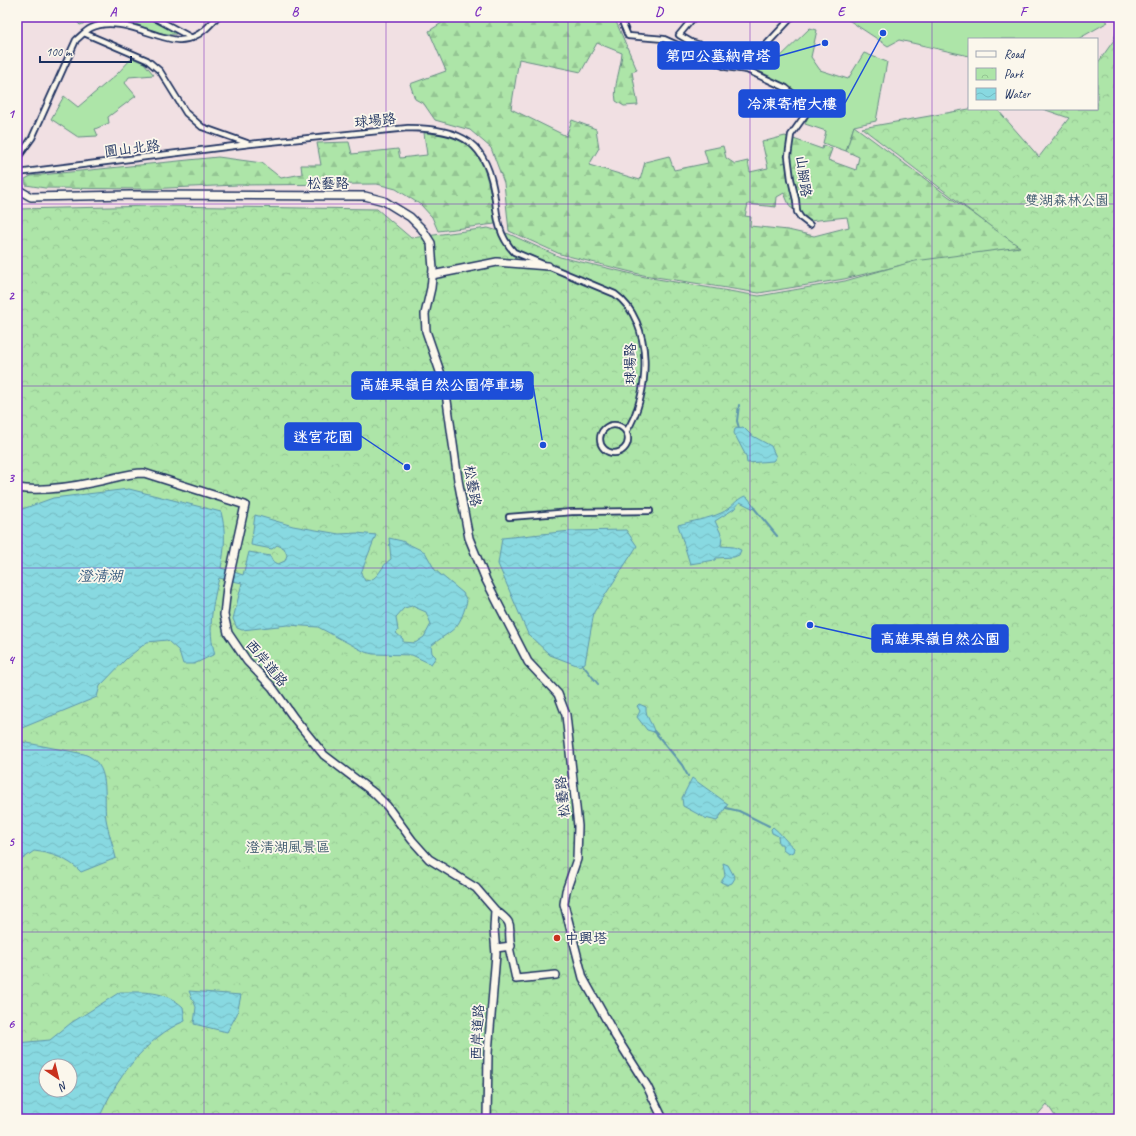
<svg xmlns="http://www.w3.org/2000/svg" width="1136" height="1136" viewBox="0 0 1136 1136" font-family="Caveat,'LXGW WenKai TC',sans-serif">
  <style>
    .grass { fill: #ade5a8; stroke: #648a83 }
    .forest { fill: url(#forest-firs); stroke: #648a83; fill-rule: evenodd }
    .park { fill: url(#park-crowns); stroke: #648a83; fill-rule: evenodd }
    .water { fill: url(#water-waves); stroke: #5c95ad; fill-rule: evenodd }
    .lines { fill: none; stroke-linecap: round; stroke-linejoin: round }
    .stream { stroke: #5c95ad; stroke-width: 2 }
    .street-casing { stroke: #1b2f5e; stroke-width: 8 }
    .secondary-casing { stroke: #1b2f5e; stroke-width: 10 }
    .street { stroke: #fbf7ec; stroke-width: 4.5 }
    .secondary { stroke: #fbf7ec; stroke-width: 7 }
    .grid { fill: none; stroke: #7b2cbf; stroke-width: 1; stroke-opacity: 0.55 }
    .poi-dot { fill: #c8321e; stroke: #fbf7ec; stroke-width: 1.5 }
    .labels { text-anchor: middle; stroke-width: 3.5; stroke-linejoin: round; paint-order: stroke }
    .street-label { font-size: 14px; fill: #1b2f5e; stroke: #fbf7ec }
    .park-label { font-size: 14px; fill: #405c70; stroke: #fbf7ec }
    .poi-label { font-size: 14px; fill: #1b2f5e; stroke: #fbf7ec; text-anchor: start }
    .water-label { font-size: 15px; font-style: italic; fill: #365a7f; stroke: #fbf7ec }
    .leader { fill: none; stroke: #1d4ed8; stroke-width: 1.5 }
    .callout-dot { fill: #1d4ed8; stroke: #fbf7ec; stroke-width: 1.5 }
    .callout { fill: #1d4ed8; stroke: #1d4ed8; stroke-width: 1.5 }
    .callout-label { font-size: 15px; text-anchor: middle; font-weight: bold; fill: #fff }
    .neatline { fill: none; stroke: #7b2cbf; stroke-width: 1.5 }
    .grid-label { font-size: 13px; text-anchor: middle; font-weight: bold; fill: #7b2cbf }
  </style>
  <defs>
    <pattern id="forest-firs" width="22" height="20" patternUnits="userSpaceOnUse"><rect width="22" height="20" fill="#ade5a8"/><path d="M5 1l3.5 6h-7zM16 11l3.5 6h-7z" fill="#94c593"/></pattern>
    <pattern id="park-crowns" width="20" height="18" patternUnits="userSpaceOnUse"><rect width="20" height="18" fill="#ade5a8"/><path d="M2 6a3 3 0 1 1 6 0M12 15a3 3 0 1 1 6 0" fill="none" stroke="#94c593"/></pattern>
    <pattern id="water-waves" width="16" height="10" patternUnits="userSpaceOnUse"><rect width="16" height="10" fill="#88d9e1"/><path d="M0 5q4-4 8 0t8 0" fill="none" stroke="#75bbc3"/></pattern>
  </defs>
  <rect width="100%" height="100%" fill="#f1e0e3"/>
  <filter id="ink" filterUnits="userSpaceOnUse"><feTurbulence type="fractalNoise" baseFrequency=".025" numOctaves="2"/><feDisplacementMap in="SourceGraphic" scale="8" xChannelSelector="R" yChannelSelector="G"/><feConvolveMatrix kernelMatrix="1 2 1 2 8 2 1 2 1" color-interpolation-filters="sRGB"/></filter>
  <g filter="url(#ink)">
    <!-- grass -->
    <path class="grass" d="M72 17H146L160 22 176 32V34C157 36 141 24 123 20 110 16 92 20 80 25Z
      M844 17H1101L1108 22 1078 39H969V56L899 40 888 46Z
      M810 28 817 30 811 57 820 70 848 79 864 53 887 62 876 121 854 126 846 151 823 143 826 131 805 124 811 110C798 88 780 82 759 71L758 67 763 63 775 62Z
      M132 58 144 63 154 75 129 77 125 83 136 96 108 117 109 123 95 129 98 136 78 137 51 119 64 96 78 107 117 74Z"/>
    <!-- forest -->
    <path class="forest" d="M451 17H614L637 70 632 72 638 105 624 106 616 101C613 86 621 69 622 53L597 43 581 72 519 59 511 109 566 136 572 120 596 129 599 148 589 165 640 180 645 162 669 156 674 170 708 163 704 150 723 146 726 158 735 164 748 161 750 172 768 168 762 142 785 136 822 149 823 145 832 149 828 160 856 170 859 157 846 151 854 126 948 196 1021 247 911 263 844 279 759 293 643 275 560 254 509 231 504 183 491 148 470 130 435 120 424 104 415 99 410 84 446 71 429 31ZM789 161 799 214 809 221 847 217 849 227 814 236 788 230 750 226 751 217 745 216 748 204 776 207 777 197 784 193 790 207 796 211 788 162 782 163Z
      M424 133C434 134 446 134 455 138 489 151 490 194 495 224L438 231 432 217 421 205 396 189 377 184 237 185 147 189 45 188 26 185 25 179 31 176 218 157 262 163 281 178 302 174 301 165H321L317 143 349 142 352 154 398 149 400 158 427 155Z"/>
    <!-- park -->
    <path class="park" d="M1119 21V1119H1057L1047 1104 1034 1119H17V209L156 206 377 209 411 238 488 228 509 234 560 257 645 277 759 296 845 281 915 261 1020 247 990 226 862 128 969 109H997L1039 157 1069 118 1043 109H1097V64L1114 40ZM46 1066H70V1090H46Z"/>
    <!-- water -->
    <path class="water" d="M743 427 751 435 771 446 776 457 773 461 747 463 746 456 734 433 735 429Z
      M129 489 221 512C226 531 225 548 221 568L243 575 249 552 270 556 273 562 278 564 285 561 287 555 284 548 277 545 272 549 251 545 255 515 293 526 339 534 357 533 376 535 361 573 365 581C380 580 380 566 391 559L389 538 402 541 425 552 435 570 463 593 467 601C458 633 454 627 431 646L432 653 436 657 431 664 412 655 373 654 365 652 318 627 288 625 242 630 237 628 233 619 242 583 219 578C213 602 207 630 215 654L194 664H183L179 651 167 640 147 642 126 659 100 686 97 697 17 730V511L53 498ZM412 606 426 612 431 624 424 637 415 643 403 642V639L396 633 398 631 396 617 404 608Z
      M745 496 748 498 755 507 754 509 740 502 734 509 715 521 722 536 721 546 734 547 741 550 739 555 734 557 716 558 715 560 690 564 678 525C692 521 708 519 721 513 731 509 736 499 745 496Z
      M626 530 637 546 594 612 585 663 579 666 550 655 528 634 498 564 502 538 571 531Z
      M639 704 646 707C645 717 653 724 654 732L647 730 637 717 640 711 637 706Z
      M17 741 84 754C112 764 103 795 106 819 108 832 113 845 116 858L81 872C69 859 51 853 34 851L17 863Z
      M692 778 728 804 717 821 705 818 683 806 682 798Z
      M773 827C781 833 786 842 794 848L793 852 788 854 783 850 782 844H779L778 836 772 833 771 829Z
      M723 863 728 865 735 878 732 883 727 885 721 882 725 876Z
      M189 991 241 995 237 1014 227 1032 194 1024 196 1007Z
      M120 992C143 992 165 990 183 1007L185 1021C147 1036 114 1081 99 1119H17V1043L50 1040 71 1023ZM46 1066H70V1090H46Z"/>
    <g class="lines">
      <!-- stream -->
      <path class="stream" d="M739 428 737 421 739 405
        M754 508 777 536
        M582 664 598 684
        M654 731 682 765 688 776
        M726 808 739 811 769 826"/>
      <!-- street casing -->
      <g class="street-casing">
        <path id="street" d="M153 17 192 38
          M624 17 623 24 628 36 664 39 726 67 747 70 786 88 801 100 808 111 791 135 788 156 791 179 796 200 797 212 801 218 810 225
          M694 17 679 35 691 42 732 55 765 46 792 17
          M84 33 147 60 160 71 186 113 202 127 247 143
          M17 159 32 138 76 40C81 36 85 31 91 28 112 17 142 31 163 37 174 40 183 42 193 37 203 33 210 25 217 17
          M17 173 250 144 408 128C462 129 488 141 495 199 497 219 499 236 514 252L615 294C654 322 651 394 626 432
          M600 439a14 14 0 1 1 28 0a14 14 0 1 1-28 0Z
          M509 517 572 512 650 511"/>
      </g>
      <!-- secondary casing -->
      <g class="secondary-casing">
        <path id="secondary" d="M17 189 31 197 130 195 365 196 384 201 410 217 422 229 431 243 433 269 431 288 425 314 426 331 445 386 458 480 469 538 486 580 528 662 558 694 566 715 578 826 577 859 566 891 564 904 583 978 616 1037 647 1086 663 1119
          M432 275 497 262 548 266
          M17 488C41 492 71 487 95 482 112 479 127 473 144 473L245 505 227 587 224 615 228 633 247 661 272 687 294 718 324 755 374 793 387 806 412 840 429 859 476 888 495 910 494 929 496 954 488 1053 487 1119
          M495 910C518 927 506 925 511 946L496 948
          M509 947 516 979 556 975"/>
      </g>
      <!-- street -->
      <use href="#street" class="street"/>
      <!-- secondary -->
      <use href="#secondary" class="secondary"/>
    </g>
  </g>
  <!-- grid -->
  <path class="grid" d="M204 17V1119M386 17V1119M568 17V1119M750 17V1119M932 17V1119M17 204H1119M17 386H1119M17 568H1119M17 750H1119M17 932H1119"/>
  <!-- markers -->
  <circle class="poi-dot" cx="557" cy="938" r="4"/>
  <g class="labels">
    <!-- street labels -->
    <g class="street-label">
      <text transform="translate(375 120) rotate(-6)" y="5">球場路</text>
      <text transform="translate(132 148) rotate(-7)" y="5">圓山北路</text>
      <text transform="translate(804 176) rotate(82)" y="5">山腳路</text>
      <text x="328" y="188">松藝路</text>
      <text transform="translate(630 364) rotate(-90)" y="5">球場路</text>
      <text transform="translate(473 486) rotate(80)" y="5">松藝路</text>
      <text transform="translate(267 663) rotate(50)" y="5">西岸道路</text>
      <text transform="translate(562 797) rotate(-96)" y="5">松藝路</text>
      <text transform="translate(477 1032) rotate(-87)" y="5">西岸道路</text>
    </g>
    <!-- park labels -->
    <g class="park-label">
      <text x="1067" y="205">雙湖森林公園</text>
      <text x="288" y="852">澄清湖風景區</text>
    </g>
    <!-- poi labels -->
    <g class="poi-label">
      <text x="565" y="943">中興塔</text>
    </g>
    <!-- water labels -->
    <g class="water-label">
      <text x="100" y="581">澄清湖</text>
    </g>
  </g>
  <!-- callouts -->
  <path class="leader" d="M825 43L779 56M883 33L845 103M543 445L533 385M407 467L361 436M810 625L872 639"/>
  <g class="callout-dot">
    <circle cx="825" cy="43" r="4"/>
    <circle cx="883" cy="33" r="4"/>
    <circle cx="543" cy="445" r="4"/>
    <circle cx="407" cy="467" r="4"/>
    <circle cx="810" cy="625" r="4"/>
  </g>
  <g class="callout">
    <rect x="658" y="42" width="121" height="27" rx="4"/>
    <rect x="739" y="90" width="106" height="27" rx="4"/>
    <rect x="352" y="372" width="181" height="27" rx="4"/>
    <rect x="285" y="423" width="76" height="27" rx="4"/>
    <rect x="872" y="625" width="136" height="27" rx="4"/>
  </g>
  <g class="callout-label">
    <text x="718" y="61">第四公墓納骨塔</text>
    <text x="792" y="109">冷凍寄棺大樓</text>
    <text x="442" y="390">高雄果嶺自然公園停車場</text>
    <text x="323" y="442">迷宮花園</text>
    <text x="940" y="644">高雄果嶺自然公園</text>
  </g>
  <!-- margin -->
  <rect width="1136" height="1136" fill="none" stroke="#fbf7ec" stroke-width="44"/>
  <!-- legend -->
  <rect x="968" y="38" width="130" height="72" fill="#fbf7ec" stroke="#a1a7b3"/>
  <rect x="976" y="51" width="20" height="6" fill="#fbf7ec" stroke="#a1a7b3"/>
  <text x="1004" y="58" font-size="12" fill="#1b2f5e">Road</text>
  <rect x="976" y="68" width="20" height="12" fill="url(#park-crowns)" stroke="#a1a7b3"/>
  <text x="1004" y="78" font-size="12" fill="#1b2f5e">Park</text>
  <rect x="976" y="88" width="20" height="12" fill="url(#water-waves)" stroke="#a1a7b3"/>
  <text x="1004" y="98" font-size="12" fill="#1b2f5e">Water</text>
  <!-- north arrow -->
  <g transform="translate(58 1078) rotate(145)"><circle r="19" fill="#fbf7ec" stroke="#a1a7b3"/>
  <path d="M0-3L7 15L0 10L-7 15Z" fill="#c8321e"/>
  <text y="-6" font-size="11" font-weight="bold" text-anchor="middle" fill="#1b2f5e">N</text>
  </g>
  <!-- scale -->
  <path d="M40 56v6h91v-6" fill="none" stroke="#1b2f5e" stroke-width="2"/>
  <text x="46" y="56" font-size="12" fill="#1b2f5e" stroke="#fbf7ec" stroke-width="3" paint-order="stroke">100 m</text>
  <rect x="22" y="22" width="1092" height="1092" class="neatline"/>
  <g class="grid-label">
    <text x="113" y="16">A</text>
    <text x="295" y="16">B</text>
    <text x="477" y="16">C</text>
    <text x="659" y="16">D</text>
    <text x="841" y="16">E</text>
    <text x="1023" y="16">F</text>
    <text x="11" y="118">1</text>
    <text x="11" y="300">2</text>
    <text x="11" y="482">3</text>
    <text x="11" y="664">4</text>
    <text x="11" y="846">5</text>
    <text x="11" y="1028">6</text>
  </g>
</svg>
